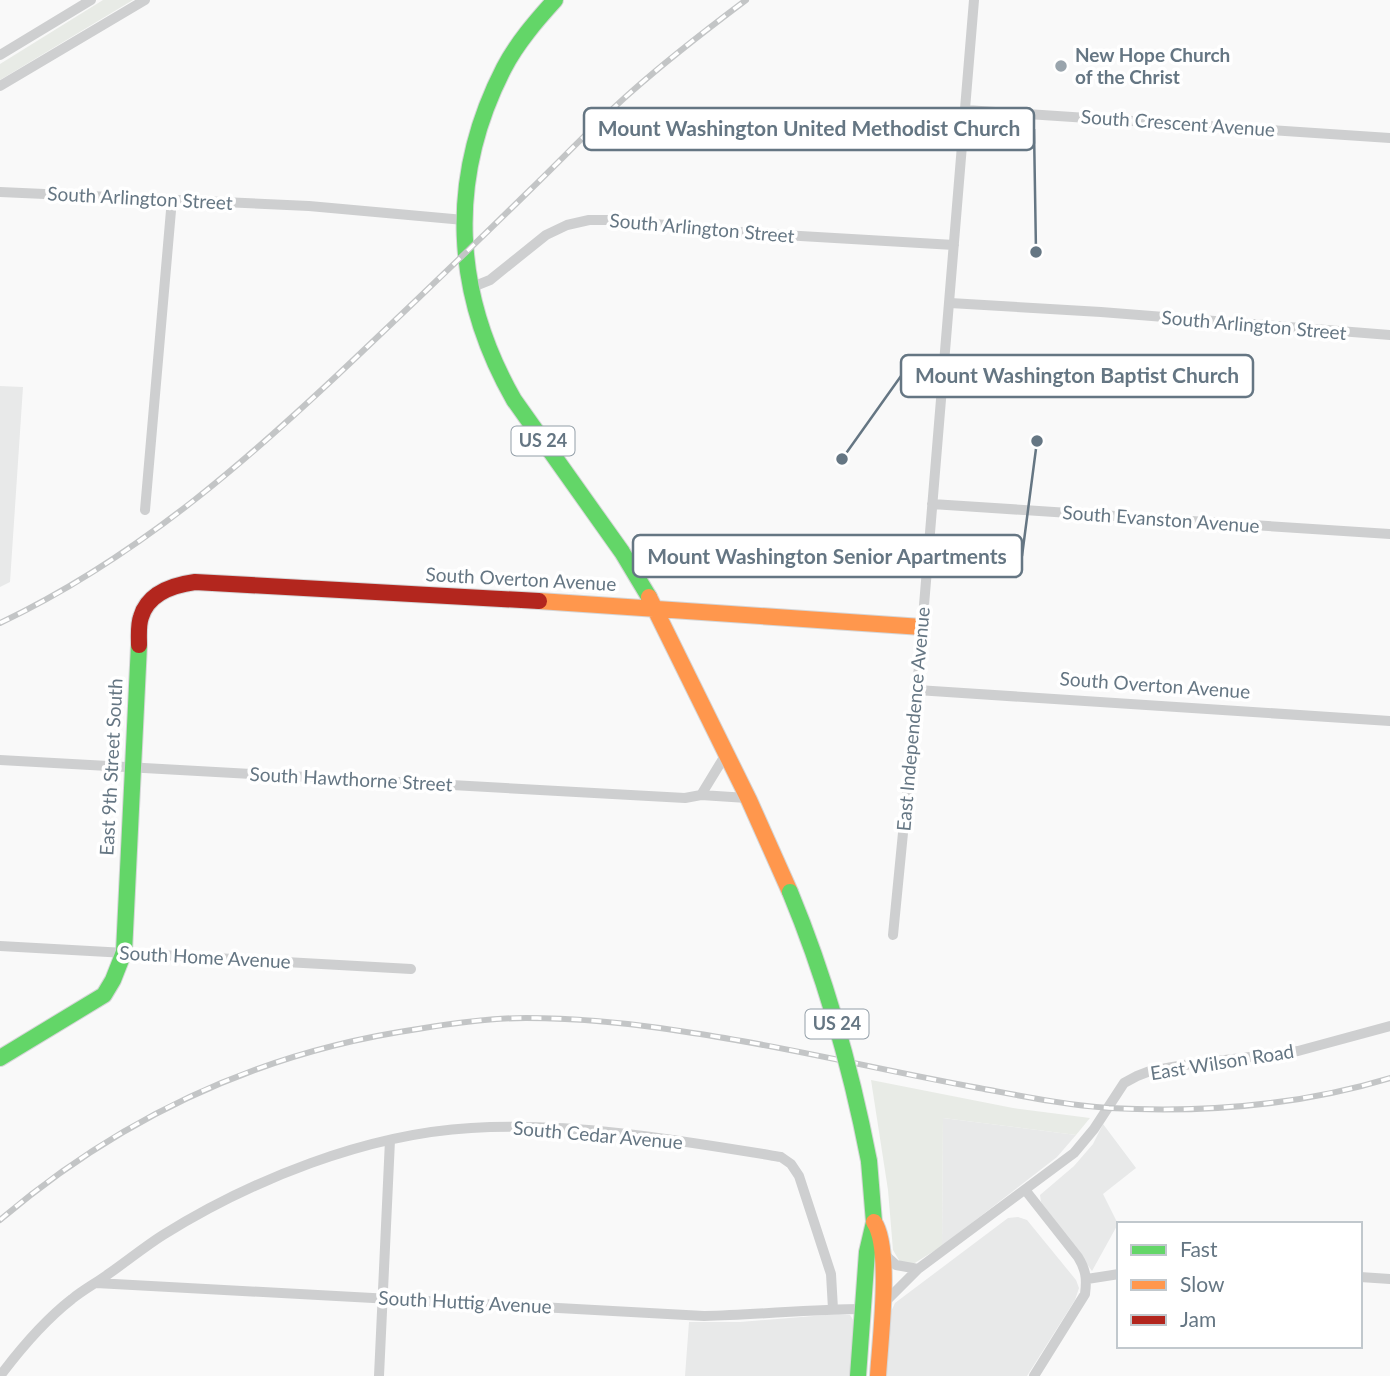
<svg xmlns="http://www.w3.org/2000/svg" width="1390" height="1376" viewBox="0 0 1390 1376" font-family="Lato,sans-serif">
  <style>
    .built { fill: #e8e9e9 }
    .green { fill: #e8ebe6 }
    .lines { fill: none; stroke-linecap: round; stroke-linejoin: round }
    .fast-casing { stroke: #d5d6d7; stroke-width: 18 }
    .slow-casing { stroke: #d5d6d7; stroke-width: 18 }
    .jam-casing { stroke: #d5d6d7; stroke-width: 18 }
    .street { stroke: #cecfd0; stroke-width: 10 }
    .fast { stroke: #63d668; stroke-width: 16 }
    .slow { stroke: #ff974d; stroke-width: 16 }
    .jam { stroke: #b3261e; stroke-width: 16 }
    .rail-casing { stroke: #c3c5c6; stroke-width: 6 }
    .rail { stroke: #fff; stroke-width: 3.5; stroke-dasharray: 10; stroke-linecap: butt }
    .fast-bridge-casing { stroke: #d5d6d7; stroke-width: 18; stroke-linecap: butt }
    .fast-bridge { stroke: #63d668; stroke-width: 16 }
    .poi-dot { fill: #99a4ac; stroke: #fff; stroke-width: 2.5 }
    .labels { text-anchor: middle; stroke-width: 7; stroke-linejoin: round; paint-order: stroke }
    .shield { fill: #fff; stroke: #939fa8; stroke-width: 2 }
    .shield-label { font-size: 18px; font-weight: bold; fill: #657683 }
    .poi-label { font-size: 19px; font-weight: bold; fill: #657683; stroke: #fff; text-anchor: start }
    .street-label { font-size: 19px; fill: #657683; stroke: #fff }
    .leader { fill: none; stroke: #657683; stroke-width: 2.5 }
    .callout-dot { fill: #657683; stroke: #fff; stroke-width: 2.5 }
    .callout { fill: #fff; stroke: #657683; stroke-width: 2.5 }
    .callout-label { font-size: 21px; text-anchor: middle; font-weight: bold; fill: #657683 }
  </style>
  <rect width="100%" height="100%" fill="#f9f9f9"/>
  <!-- built -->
  <path class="built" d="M0 386 23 387 10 582 0 587Z
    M943 1118 1076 1135 1057 1157 942 1246Z
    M1103 1124 1136 1168 1103 1194 1118 1224 1092 1271 1041 1202 1040 1195 1074 1166 1093 1144Z
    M1018 1217 1027 1220 1076 1280 1079 1288 1075 1300 1027 1376H883L888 1318 895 1303 1008 1218Z
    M838 1314 850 1315 855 1323 851 1376H685L689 1322H740Z"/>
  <!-- green -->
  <path class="green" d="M103 0H133L0 80V64Z
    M871 1080 1013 1108 1090 1118 1076 1135 943 1118 942 1246 910 1266 900 1262 893 1250 888 1190Z"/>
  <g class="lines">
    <!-- fast casing -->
    <g class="fast-casing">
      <path id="fast" d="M555 0C536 21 517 43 504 68 447 179 453 293 514 400L622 552 649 597
        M0 1058 104 995 113 980 124 952 139 645
        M858 1376 867 1252 874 1222 869 1161"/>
    </g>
    <!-- slow casing -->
    <g class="slow-casing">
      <path id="slow" d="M649 597 749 800 790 892
        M539 601 922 627
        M874 1222C892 1248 880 1341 878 1376"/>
    </g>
    <!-- jam casing -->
    <g class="jam-casing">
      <path id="jam" d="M139 645C139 636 138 625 141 617 148 593 173 585 195 582L539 601"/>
    </g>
    <!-- street -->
    <path class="street" d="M0 55 91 0
      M0 86 145 0
      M966 110 1390 138
      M0 192 309 206 464 220
      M470 288 490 280 546 235 567 225 589 220H613L750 233 954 245
      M950 303 1101 312 1390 335
      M932 504 1390 534
      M145 510 172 199
      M917 690 1390 721
      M0 760 685 798 701 795 747 798
      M701 795 726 754
      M893 935 917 690 974 0
      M0 946 411 969
      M1026 1191 1078 1257C1086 1270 1087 1279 1085 1294L1034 1376
      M884 1254 896 1265 918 1269
      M1360 1277 1390 1279
      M1087 1279 1119 1274
      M96 1283 704 1316C757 1315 810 1309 863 1309
      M882 1305 918 1269 1074 1153 1094 1129 1124 1083 1137 1076 1150 1071 1184 1065 1298 1051 1390 1026
      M0 1376C21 1348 45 1320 72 1299 83 1290 96 1283 107 1275 126 1262 144 1247 163 1235 251 1180 366 1134 471 1128 575 1122 678 1140 781 1157L791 1164 799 1176 831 1274 833 1309
      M379 1376 390 1140"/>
    <!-- fast -->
    <use href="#fast" class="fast"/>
    <!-- slow -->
    <use href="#slow" class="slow"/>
    <!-- jam -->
    <use href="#jam" class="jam"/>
    <!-- rail casing -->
    <g class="rail-casing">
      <path id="rail" d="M0 623C141 556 255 454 367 347 422 295 477 242 531 189 564 157 596 123 630 93 667 60 706 30 746 0
        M0 1220C122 1116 260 1052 418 1029 454 1023 490 1018 526 1018 582 1018 638 1024 693 1033 789 1047 884 1071 979 1088 1022 1096 1065 1105 1109 1108 1202 1113 1301 1105 1390 1078"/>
    </g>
    <!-- rail -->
    <use href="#rail" class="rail"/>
    <!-- fast-bridge casing -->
    <g class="fast-bridge-casing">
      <path id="fast-bridge" d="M790 892C826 979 851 1068 869 1161"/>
    </g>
    <!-- fast-bridge -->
    <use href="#fast-bridge" class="fast-bridge"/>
  </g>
  <!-- markers -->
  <circle class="poi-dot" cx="1061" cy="66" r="7"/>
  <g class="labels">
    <!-- shield labels -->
    <g class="shield">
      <rect x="511.5" y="426.5" width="63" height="29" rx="5"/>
      <rect x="805.5" y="1009.5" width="63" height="29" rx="5"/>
    </g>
    <g class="shield-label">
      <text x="543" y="447">US 24</text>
      <text x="837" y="1030">US 24</text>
    </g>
    <!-- poi labels -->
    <g class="poi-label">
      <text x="1075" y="62">New Hope Church<tspan x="1075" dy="22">of the Christ</tspan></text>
    </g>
    <!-- street labels -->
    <g class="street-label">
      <text transform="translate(1178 123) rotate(4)" y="7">South Crescent Avenue</text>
      <text transform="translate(140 198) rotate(3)" y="7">South Arlington Street</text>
      <text transform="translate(702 228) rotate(5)" y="7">South Arlington Street</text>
      <text transform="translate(1254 325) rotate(5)" y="7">South Arlington Street</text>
      <text transform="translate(1161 519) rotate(4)" y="7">South Evanston Avenue</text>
      <text transform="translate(521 579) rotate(3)" y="7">South Overton Avenue</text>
      <text transform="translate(1155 685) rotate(4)" y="7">South Overton Avenue</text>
      <text transform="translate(913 719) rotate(-85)" y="7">East Independence Avenue</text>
      <text transform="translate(111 767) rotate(-87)" y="7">East 9th Street South</text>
      <text transform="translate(351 779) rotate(3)" y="7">South Hawthorne Street</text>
      <text transform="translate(205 957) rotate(3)" y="7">South Home Avenue</text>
      <text transform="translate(1222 1062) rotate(-9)" y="7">East Wilson Road</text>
      <text transform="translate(598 1135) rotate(5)" y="7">South Cedar Avenue</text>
      <text transform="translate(465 1302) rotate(3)" y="7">South Huttig Avenue</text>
    </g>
  </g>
  <!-- callouts -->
  <path class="leader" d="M1036 252L1034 129M842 459L901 376M1037 441L1022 556"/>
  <g class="callout-dot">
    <circle cx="1036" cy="252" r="7"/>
    <circle cx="842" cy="459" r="7"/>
    <circle cx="1037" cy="441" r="7"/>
  </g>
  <g class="callout">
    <rect x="584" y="108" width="450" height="42" rx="7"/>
    <rect x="901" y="355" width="352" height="42" rx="7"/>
    <rect x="633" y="535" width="389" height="42" rx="7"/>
  </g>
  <g class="callout-label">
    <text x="809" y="136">Mount Washington United Methodist Church</text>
    <text x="1077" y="383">Mount Washington Baptist Church</text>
    <text x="827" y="564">Mount Washington Senior Apartments</text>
  </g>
  <!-- legend -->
  <rect x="1117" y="1222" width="245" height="126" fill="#ffffff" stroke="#c1c8cd" stroke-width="2"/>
  <rect x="1131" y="1245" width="35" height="10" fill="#63d668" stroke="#c1c8cd" stroke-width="2"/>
  <text x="1180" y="1257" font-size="21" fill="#657683">Fast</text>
  <rect x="1131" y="1280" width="35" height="10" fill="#ff974d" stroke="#c1c8cd" stroke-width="2"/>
  <text x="1180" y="1292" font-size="21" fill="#657683">Slow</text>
  <rect x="1131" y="1315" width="35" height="10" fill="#b3261e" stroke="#c1c8cd" stroke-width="2"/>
  <text x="1180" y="1327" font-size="21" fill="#657683">Jam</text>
</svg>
